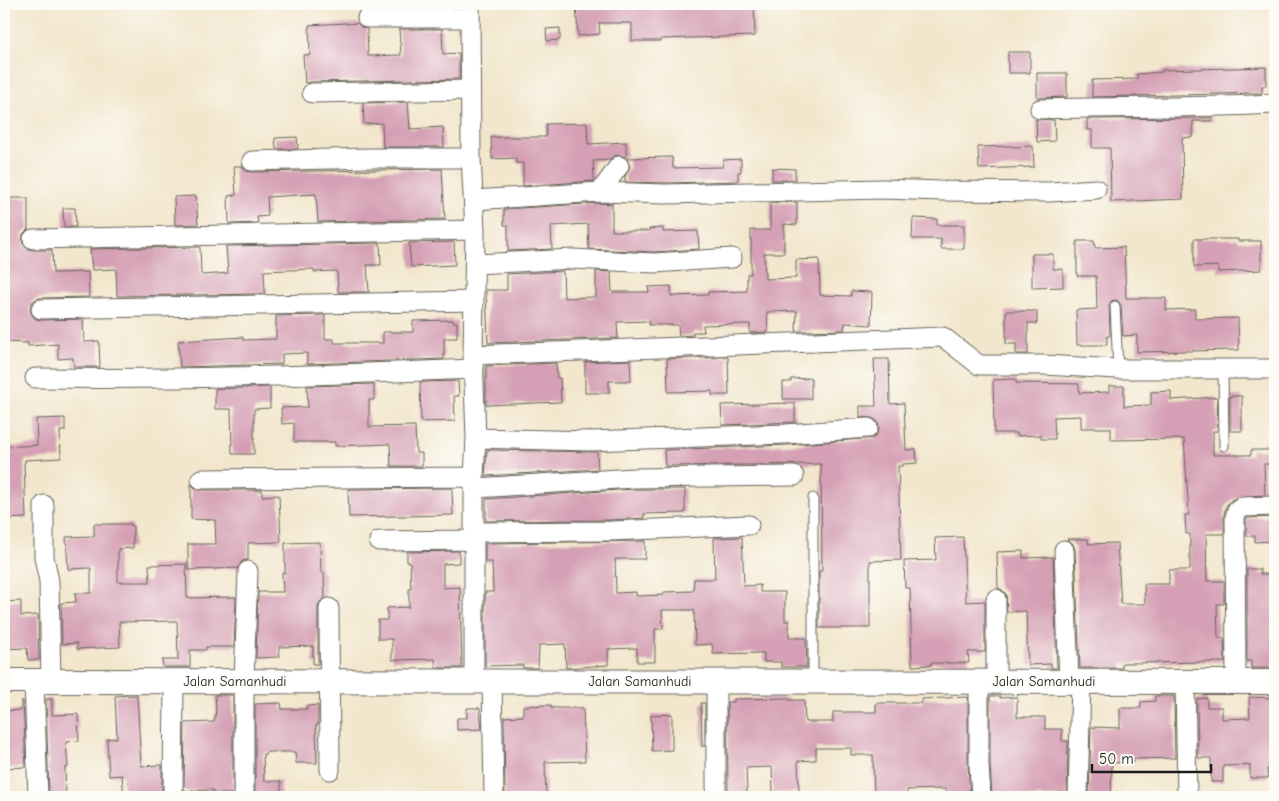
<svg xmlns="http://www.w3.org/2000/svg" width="1279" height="801" viewBox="0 0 1279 801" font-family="'Comic Neue',sans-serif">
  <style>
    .building { fill: #d5a0b5 }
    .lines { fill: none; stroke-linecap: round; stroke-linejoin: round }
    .service-casing { stroke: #67635a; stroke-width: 11 }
    .minor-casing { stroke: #67635a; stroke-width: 21 }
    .tertiary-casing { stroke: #67635a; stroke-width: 26 }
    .service { stroke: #fff; stroke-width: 9 }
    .minor { stroke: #fff; stroke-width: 19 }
    .tertiary { stroke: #fff; stroke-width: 24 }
    .labels { text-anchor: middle; stroke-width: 4; stroke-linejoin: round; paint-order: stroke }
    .street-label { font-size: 14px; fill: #1c1c1c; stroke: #fdfcf7 }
  </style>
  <rect width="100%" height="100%" fill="#fdfcf7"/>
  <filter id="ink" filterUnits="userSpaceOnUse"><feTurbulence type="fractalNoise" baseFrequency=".02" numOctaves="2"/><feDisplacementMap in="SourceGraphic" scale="10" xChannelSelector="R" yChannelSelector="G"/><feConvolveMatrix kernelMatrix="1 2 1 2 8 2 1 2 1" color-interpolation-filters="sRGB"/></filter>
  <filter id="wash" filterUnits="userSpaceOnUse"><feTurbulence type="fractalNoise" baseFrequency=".0096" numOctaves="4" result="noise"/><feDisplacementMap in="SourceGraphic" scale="20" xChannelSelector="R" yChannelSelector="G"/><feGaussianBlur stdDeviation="1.12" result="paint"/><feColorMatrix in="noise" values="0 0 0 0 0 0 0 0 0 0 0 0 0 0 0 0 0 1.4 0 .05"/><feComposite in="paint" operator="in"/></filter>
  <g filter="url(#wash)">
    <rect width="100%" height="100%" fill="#f2e6cc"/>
    <g id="blocks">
      <!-- building -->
      <path class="building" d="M398 4H440L441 7H398Z
        M576 4H754L755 36 661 39V41H632V23H599L600 34 578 36Z
        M346 23V24L357 23 361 27 367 29 368 56 401 55 399 29H442L443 54 459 53V79L312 82 305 83 303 55H310L309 25Z
        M560 28V40L547 41 546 29Z
        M1008 52H1030V73H1008Z
        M1266 67V86H1262V93L1092 97V80L1137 79V74L1162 72V70Z
        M1037 73H1067V97L1037 98Z
        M408 102 410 129 443 127 444 147H383L382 123 364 124 363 103Z
        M1213 118V121H1193V137L1182 138 1183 199 1111 202 1110 148H1092V130H1087V119Z
        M1036 119 1054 120 1055 141 1037 142Z
        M587 123 588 144 626 142V157L620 155 614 156 609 160 593 161 594 181 523 186V163H516V158L492 159 491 137H546V124Z
        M297 137 298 149H276L275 138Z
        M1012 146 1013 147 1033 146 1034 167 979 169 978 147Z
        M672 157 673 168 723 167V160L741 159V172H738V181L666 183 625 182V176L630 167 627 158Z
        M234 166H242L246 171 252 172 442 169 445 219 318 222 316 194 267 197 268 216 257 217 258 223 229 224 228 196 236 195Z
        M772 168 795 169V180H772Z
        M196 196 198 224 175 225 174 197Z
        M4 198H28V229L23 234 22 240 23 244 27 249 33 250H52L53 273 88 272 89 297 40 298 35 300 31 303 30 310 32 315 36 319 41 320 83 319 84 342 99 341 100 367H74L73 358 58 359V344L28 346V343L4 342Z
        M797 202V225L784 224V253H764L765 279 796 278V260L819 259 820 295 851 296V291L872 292 871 325 845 323 844 330 796 331 797 311 767 312 768 332 750 333V324L703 325 704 332H693V335L679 336 678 325H649V321L617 322 618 338 488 343 486 290H507V274L563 271 564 298 596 297V271L611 272 612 292H649L648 287 671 286V296L708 295V292L747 291V274H751V230H770V203Z
        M600 203 612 204V231H649V229L663 228V232L698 231 699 249 654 252 589 249 588 224 551 226 552 249 508 251V225H504V209Z
        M63 208H75L76 227H64Z
        M913 218 937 219V225H964V249H941V239H912Z
        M1194 239H1238V241H1261V270L1218 272V266L1194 267Z
        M1077 241H1094L1095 248 1124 247 1126 298H1166V310L1195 309V319L1238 318 1239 350 1137 352V335L1123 336 1121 305 1118 301 1115 300 1111 301 1109 306 1110 336H1107V345H1077L1076 310 1097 309 1096 276H1077Z
        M454 242 455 265 411 267 409 243Z
        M380 243 381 265H367L369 292H338L337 271 314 272V269L264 271 265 294 117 296 116 269 92 270 90 249 200 247 201 274 203 275 228 273 226 246Z
        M1032 254H1053V269H1063V287L1032 288Z
        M1006 311H1037V323H1028V354H1016V344H1006Z
        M325 315V339H334V343H383V332H413V321L453 320V322H457V338H444V359L307 364V353L282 354V364L180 367 178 341 243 337V340L276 339V316Z
        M728 357 729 395H712V391L668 392 667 359Z
        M874 359H889L890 404 904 403 906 450 916 449 917 463 903 464V466H898L901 560 870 561V628H819V571H822L821 464 665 466 664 450 787 445 874 438 878 432 879 427 878 422 872 418 860 417V406H876Z
        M630 360 631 381H609V393H585V362Z
        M556 363 557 378H560L561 402 486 405V366Z
        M811 378V399H783V382H791V379Z
        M1016 379V383L1079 384V393L1109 392V386H1124V406L1151 405V392L1171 391V400L1217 397 1218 431H1213V455H1251V450H1275V464H1264L1265 495 1242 496 1231 500 1226 506 1224 514V534H1206L1207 581H1224V604H1217L1218 638H1224L1225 662 1122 663V668H1080L1075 550 1073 544 1067 539H1088V544L1117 543 1121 604H1145L1144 584H1169V570H1190V534H1186L1185 515H1189L1184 439 1111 440V428H1081V416L1054 417 1055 439H1041V435L1017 436V433H994L993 380Z
        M458 381 459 396H454L455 421 421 422 420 382Z
        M374 384V400H369V427L415 426 416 453H422V466H391L390 444 335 446V442H294V423L282 424 281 408 308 407 307 386Z
        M270 387V408L254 409V454H232L231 409H215V389Z
        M1230 396H1242V431H1230Z
        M795 403V422L722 425 721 405Z
        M65 418V431H60L61 458 25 460V463H24L26 518 4 519V447L37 445 36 419Z
        M487 450 597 452 598 469 485 476Z
        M191 484 195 488 201 490H262V496L279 495 281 542 248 543V560L242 561 238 568 188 570V544H216L215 520 191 519Z
        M452 488 453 515 349 517 348 489Z
        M634 489H685V513L644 514V518L611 520 486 521V499Z
        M1275 517V541L1255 542V536H1246V518Z
        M94 524H131V526H133V548L118 549V582H150L149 565 186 564 187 598 236 597 234 647H206V650H190V667H163L162 660H178L177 621 119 622 120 647 77 649V643L62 644 61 603 76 602 75 593H91V568L68 569 66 537 94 536Z
        M742 537 744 586 760 585V592H785V621H789V638H806L807 667H781V662H764V653L713 654 712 644 695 645 694 610H662L663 629H655V662H637V648L608 649V665L566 668 565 644 539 645 538 668H523V665L485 666V592H493L492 562H485V544L487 543 645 541V559H615L616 593 636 592V596L664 595V592L693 591 694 579H715L714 538Z
        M963 537 966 602 985 601V652H968L969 663H931V665L912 666 910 588H905L904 561 936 560 935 538Z
        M320 542 321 572H324L325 598 320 602 318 608V664H313V646L279 647 280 657 256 658 258 592H283L282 573H285V543Z
        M459 551V563L443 564V588L460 587 462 668H436L435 659 392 660V639H378V620H387V608L409 607V589H411L410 562H407V552Z
        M1023 551V558L1053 557 1057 668H1051V664L1028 665 1026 611 1007 612 1006 594 1002 590 998 588 997 552Z
        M1247 569H1260V574H1275V668H1251V661H1247Z
        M21 601V616L38 615 39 660H28L27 648 4 649V602Z
        M137 695 141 766 162 765V797H124L122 775 109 776 107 739 117 738 115 696Z
        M215 695H233V794H213V790L184 791 185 723 214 722 216 711Z
        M990 696H1000V698L1017 697V717H1045V729H1062V741H1068L1067 797H992L990 765Z
        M1155 696H1174L1175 758 1133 759 1134 762 1112 763 1111 797H1089L1091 727 1120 728V708H1141V702L1155 701Z
        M968 697V765L970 797H947L946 789 907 790V797H874L873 755H851V748H816V760L798 761 799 792 773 793 772 767 746 768 747 792H728L727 702H734V699L788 698V700H804L805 722H833V712H876V703H922V699Z
        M1249 697 1275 698V768L1267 769 1268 778H1250V765L1223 766V782H1211V758H1198L1197 699 1207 698V707H1222V719L1250 718Z
        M46 699H52V715L78 714 79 741 66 742 68 767 65 768 66 797H49Z
        M21 701H23L26 767 4 768V711L21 710Z
        M281 703 282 709H307L306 706 318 705V725H316L317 763H296L295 752H266V754H263L264 781H281V797H255V704Z
        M701 703H705V746H702Z
        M551 705V708H583L585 761 545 762 546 797H505L504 717 523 716V706Z
        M467 708H480L482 729 457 730V718H467Z
        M672 714V750L652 751 651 715Z"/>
    </g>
  </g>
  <g filter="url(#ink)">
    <use href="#blocks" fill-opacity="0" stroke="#67635a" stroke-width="1"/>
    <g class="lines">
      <!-- service casing -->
      <g class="service-casing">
        <path id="service" d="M1115 306 1118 369
          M1223 369 1224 446
          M813 680V498"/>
      </g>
      <!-- minor casing -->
      <g class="minor-casing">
        <path id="minor" d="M470 4 471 158 475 230 473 355 476 438 474 477V681
          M367 18H469
          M312 93 470 90
          M1040 109C1118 107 1197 108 1275 104
          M252 161 369 158H471
          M600 192 666 194 882 189 943 191 1050 192 1096 189
          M474 200 600 192 619 166
          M33 239 475 230
          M475 264 573 259 654 263 732 258
          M41 309 474 301
          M473 355 943 337 979 365H1043L1118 369H1275
          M35 378C181 380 328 375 474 369
          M476 438 590 441 786 434 868 428
          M201 479 474 477
          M475 488 634 478 794 476
          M44 505V557L49 581 51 681
          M474 532 611 531 749 525
          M379 541 474 540
          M1064 550 1069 681
          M996 599V682
          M329 608 330 770
          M34 681 38 797
          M492 681 494 797
          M716 681V788
          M979 681V765L981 797
          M1185 681 1187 797
          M1236 682 1235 517 1237 510 1242 507 1275 506
          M173 797 174 681
          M244 797V681L248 571
          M1078 797 1081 682"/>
      </g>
      <!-- tertiary casing -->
      <g class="tertiary-casing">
        <path id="tertiary" d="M4 681 1275 682"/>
      </g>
      <!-- service -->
      <use href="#service" class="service"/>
      <!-- minor -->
      <use href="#minor" class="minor"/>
      <!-- tertiary -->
      <use href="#tertiary" class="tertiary"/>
    </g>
  </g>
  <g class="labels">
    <!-- street labels -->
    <g class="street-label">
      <text x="235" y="686">Jalan Samanhudi</text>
      <text x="640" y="686">Jalan Samanhudi</text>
      <text x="1044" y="686">Jalan Samanhudi</text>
    </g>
  </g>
  <!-- margin -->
  <rect width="1279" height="801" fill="none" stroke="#fdfcf7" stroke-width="20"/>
  <!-- scale -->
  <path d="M1092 764v8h119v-8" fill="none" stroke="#1c1c1c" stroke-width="2.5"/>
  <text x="1099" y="764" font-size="15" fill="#1c1c1c" stroke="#fdfcf7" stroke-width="4" paint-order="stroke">50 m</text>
</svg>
